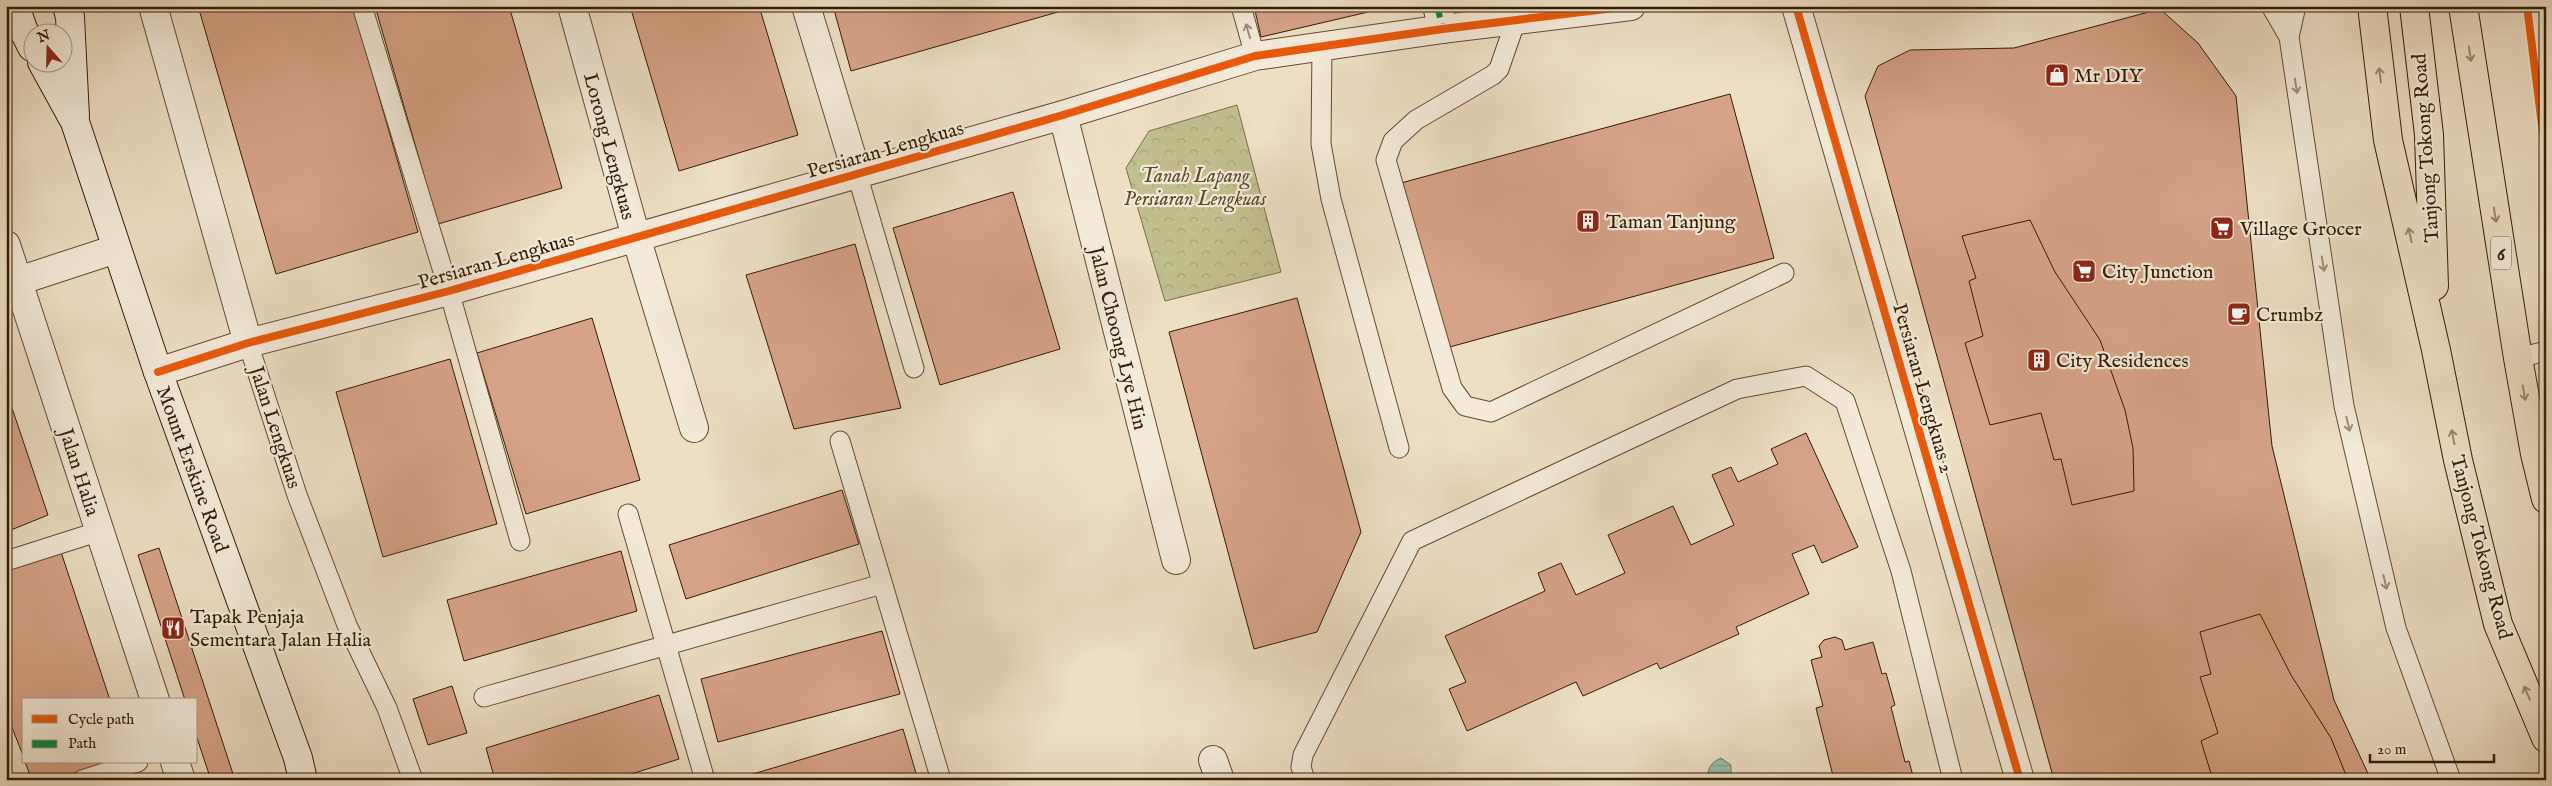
<svg xmlns="http://www.w3.org/2000/svg" width="2552" height="786" viewBox="0 0 2552 786" font-family="'IM FELL English',serif">
  <style>
    .forest { fill: url(#forest-crowns); stroke: #7a6e49 }
    .water { fill: url(#water-rules); stroke: #717c6b }
    .building { fill: #d6a288; stroke: #351c03 }
    .lines { fill: none; stroke-linecap: round; stroke-linejoin: round }
    .service-casing { stroke: #634c33; stroke-width: 21 }
    .pedestrian-casing { stroke: #634c33; stroke-width: 30 }
    .minor-casing { stroke: #634c33; stroke-width: 30 }
    .secondary-casing { stroke: #351c03; stroke-width: 30 }
    .primary-casing { stroke: #351c03; stroke-width: 30 }
    .service { stroke: #f3ead9; stroke-width: 19 }
    .pedestrian { stroke: #f3ead9; stroke-width: 28 }
    .minor { stroke: #f3ead9; stroke-width: 28 }
    .secondary { stroke: #f3ead9; stroke-width: 28 }
    .primary { stroke: #eddec4; stroke-width: 28 }
    .quiet { stroke: #00873e; stroke-width: 6; stroke-dasharray: 12 6; stroke-linecap: butt }
    .cycleway-casing { stroke: #f3ead9; stroke-width: 11 }
    .cycleway { stroke: #e8590c; stroke-width: 8 }
    .oneway { stroke: #9e8d79 }
    .oneway2 { stroke: #9a876d }
    .labels { text-anchor: middle; stroke-width: 4.5; stroke-linejoin: round; paint-order: stroke }
    .shield { fill: #f3ead9; stroke: #6e5a43; stroke-width: 1 }
    .shield-label { font-size: 19px; font-weight: bold; fill: #351c03 }
    .poi-label { font-size: 20px; fill: #351c03; stroke: #f3ead9; text-anchor: start }
    .street-label { font-size: 20px; fill: #351c03; stroke: #f3ead9 }
    .park-label { font-size: 20px; font-style: italic; fill: #5f4d2d; stroke: #f3ead9 }
  </style>
  <defs>
    <pattern id="forest-crowns" width="20" height="18" patternUnits="userSpaceOnUse" patternTransform="scale(1.25)"><rect width="20" height="18" fill="#c0bf8f"/><path d="M2 6a3 3 0 1 1 6 0M12 15a3 3 0 1 1 6 0" fill="none" stroke="#a6a47a"/></pattern>
    <pattern id="water-rules" width="6" height="5" patternUnits="userSpaceOnUse" patternTransform="scale(1.25)"><rect width="6" height="5" fill="#99bcb1"/><path d="M0 2.5h6" fill="none" stroke="#84a197"/></pattern>
  </defs>
  <rect width="100%" height="100%" fill="#eddec4"/>
  <filter id="stains"><feTurbulence type="fractalNoise" baseFrequency=".004" numOctaves="4"/><feColorMatrix values="0 0 0 0 .2 0 0 0 0 .09 0 0 0 0 .02 0 0 0 .5 -.17"/></filter>
  <radialGradient id="worn" r=".72"><stop offset=".6" stop-color="#630" stop-opacity="0"/><stop offset="1" stop-color="#630" stop-opacity=".3"/></radialGradient>
  <!-- forest -->
  <path class="forest" d="M1237 105 1281 272 1165 301 1126 168 1149 131Z"/>
  <!-- water -->
  <path class="water" d="M1721 758 1731 765V780H1707C1708 768 1710 763 1721 758Z"/>
  <!-- building -->
  <path class="building" d="M198 6H353L418 232 276 274Z
    M375 6H509L562 188 438 224Z
    M630 6H759L798 135 679 171Z
    M833 6H1079L851 71Z
    M1254 6H1394L1261 37Z
    M2160 9 2198 43 2236 96 2272 446 2334 700 2371 780H2054L1865 96 1878 66 1910 50 2014 48Z
    M1730 94 1774 258 1446 348 1401 183Z
    M1013 192 1060 349 940 385 893 228Z
    M2030 220 2055 272 2100 340 2125 410 2133 448 2134 491 2072 505 2061 459 2054 460 2041 413 1990 425 1965 343 1983 336 1969 281 1976 278 1962 236Z
    M855 244 901 408 794 429 746 275Z
    M1297 298 1361 532 1317 632 1254 649 1169 332Z
    M592 318 640 480 526 514 477 353Z
    M450 359 497 524 383 557 336 392Z
    M6 390 48 515 6 532Z
    M1806 433 1858 547 1822 563 1814 545 1792 554 1809 594 1736 627 1739 634 1660 669 1657 663 1583 696 1576 682 1467 731 1449 689 1466 682 1445 636 1545 591 1538 573 1561 563 1576 595 1625 573 1608 535 1673 506 1691 545 1734 525 1712 475 1731 467 1738 482 1778 464 1771 449Z
    M842 490 859 544 686 599 669 545Z
    M59 546 110 700H24V758L6 712V562Z
    M159 548 235 780H211L196 735V700H185L138 555Z
    M621 551 637 611 464 661 447 600Z
    M2260 614 2291 675 2331 738 2348 780H2213L2201 741 2218 733 2200 677 2211 674 2200 632Z
    M882 631 900 694 718 742 701 679Z
    M1835 637 1842 640 1845 650 1873 642 1882 674 1886 673 1895 705 1891 707 1905 762 1909 761 1914 780H1834L1816 708 1823 706 1811 660 1822 657 1819 646 1824 640Z
    M452 686 467 733 428 745 413 699Z
    M659 695 679 759 612 780H495L486 748Z
    M903 729 918 780H733Z
    M25 762H111L66 780H32Z"/>
  <g class="lines">
    <!-- service casing -->
    <g class="service-casing">
      <path id="service" d="M362 6 449 291 520 541
        M1241 6 1255 56
        M2271 6 2289 37
        M2296 6 2289 37 2344 406 2396 628 2451 780
        M1516 20 1499 69 1493 75 1416 120 1393 141 1386 160 1452 388 1465 406 1491 412 1784 273
        M1322 47 1321 144 1331 199 1399 448
        M857 174 914 368
        M248 343 297 495 347 625 387 708 413 780
        M2518 358 2546 351
        M840 441 941 780
        M628 514 705 780
        M6 561 100 531
        M484 697 882 584
        M82 780 138 762
        M1305 780 1301 767 1303 755 1412 541 1737 389 1806 376 1845 401 1901 571 1953 780"/>
    </g>
    <!-- pedestrian casing -->
    <g class="pedestrian-casing">
      <path id="pedestrian" d="M1437 6 1443 29"/>
    </g>
    <!-- minor casing -->
    <g class="minor-casing">
      <path id="minor" d="M153 6 248 343
        M572 6 636 237 694 428
        M806 6 857 174
        M1796 6 2020 780
        M1063 115 1176 560
        M6 245 155 700
        M6 285 116 249
        M158 372 248 343 449 291 1063 115 1255 56 1443 29 1631 6
        M1213 760 1220 780
        M175 762 181 780"/>
    </g>
    <!-- secondary casing -->
    <g class="secondary-casing">
      <path id="secondary" d="M15 6 23 29 32 47
        M67 6 70 17 75 117
        M42 62 75 122 158 372 298 758 303 780"/>
    </g>
    <!-- primary casing -->
    <g class="primary-casing">
      <path id="primary" d="M2372 6 2388 140 2436 350 2458 460 2498 624 2546 738
        M2414 6 2429 135 2434 286
        M2463 6 2518 358 2535 454 2546 499"/>
    </g>
    <!-- service -->
    <use href="#service" class="service"/>
    <!-- pedestrian -->
    <use href="#pedestrian" class="pedestrian"/>
    <!-- minor -->
    <use href="#minor" class="minor"/>
    <!-- secondary -->
    <use href="#secondary" class="secondary"/>
    <!-- primary -->
    <use href="#primary" class="primary"/>
    <!-- quiet -->
    <path class="quiet" d="M1437 6 1443 29"/>
    <!-- cycleway casing -->
    <g class="cycleway-casing">
      <path id="cycleway" d="M1796 6 2020 780
        M2527 6 2546 157
        M158 372 248 343 449 291 1063 115 1255 56 1443 29 1631 6"/>
    </g>
    <!-- cycleway -->
    <use href="#cycleway" class="cycleway"/>
  </g>
  <!-- one-way arrows -->
  <defs><path id="oneway-shaft" d="M-6 0H5M1.5-3L5.5 0L1.5 3" fill="none" stroke-width="1.6" stroke-linecap="round" stroke-linejoin="round" transform="scale(1.25)"/></defs>
  <g class="oneway">
    <use href="#oneway-shaft" transform="translate(1248 31) rotate(-106)"/>
    <use href="#oneway-shaft" transform="translate(2296 86) rotate(81)"/>
    <use href="#oneway-shaft" transform="translate(2323 264) rotate(81)"/>
    <use href="#oneway-shaft" transform="translate(2348 424) rotate(77)"/>
    <use href="#oneway-shaft" transform="translate(2385 582) rotate(77)"/>
  </g>
  <g class="oneway2">
    <use href="#oneway-shaft" transform="translate(2470 54) rotate(81)"/>
    <use href="#oneway-shaft" transform="translate(2380 75) rotate(-97)"/>
    <use href="#oneway-shaft" transform="translate(2495 215) rotate(81)"/>
    <use href="#oneway-shaft" transform="translate(2410 235) rotate(-103)"/>
    <use href="#oneway-shaft" transform="translate(2524 393) rotate(80)"/>
    <use href="#oneway-shaft" transform="translate(2453 437) rotate(-101)"/>
    <use href="#oneway-shaft" transform="translate(2527 693) rotate(-113)"/>
  </g>
  <!-- icons -->
  <defs>
    <g id="shop-square" transform="scale(1.25)"><rect x="-9" y="-9" width="18" height="18" rx="4" fill="#8f2418" stroke="#f3ead9"/><path d="M-5-2.5h2.3a2.7 3.5 0 0 1 5.4 0H5L5.5 6h-11ZM-1.5-2.5h3a1.5 2.3 0 0 0-3 0Z" fill="#fff"/></g>
    <g id="building-square" transform="scale(1.25)"><rect x="-9" y="-9" width="18" height="18" rx="4" fill="#8f2418" stroke="#f3ead9"/><path d="M-4-6H4V6H1V3H-1V6H-4ZM-2.5-4.3h1.7v1.8h-1.7ZM.8-4.3h1.7v1.8H.8ZM-2.5-1h1.7V.8h-1.7ZM.8-1h1.7V.8H.8Z" fill="#fff"/></g>
    <g id="supermarket-square" transform="scale(1.25)"><rect x="-9" y="-9" width="18" height="18" rx="4" fill="#8f2418" stroke="#f3ead9"/><path d="M-6-5.5h2.5l.6 2H6L4.5 2H-2.5L-4.4-4H-6ZM-1.5 3.2a1.3 1.3 0 1 0 .1 0ZM3 3.2a1.3 1.3 0 1 0 .1 0Z" fill="#fff"/></g>
    <g id="cafe-square" transform="scale(1.25)"><rect x="-9" y="-9" width="18" height="18" rx="4" fill="#8f2418" stroke="#f3ead9"/><path d="M-5.5-4.5H6V0H3Q3 3.5 0 3.5H-2.5Q-5.5 3.5-5.5 0ZM3-3.2v2h1.7v-2ZM-6 4.5H4V6H-6Z" fill="#fff"/></g>
    <g id="restaurant-square" transform="scale(1.25)"><rect x="-9" y="-9" width="18" height="18" rx="4" fill="#8f2418" stroke="#f3ead9"/><path d="M-5-6h1v4h1v-4h1v4h1v-4h1v5L-1.5 .5V6h-2V.5L-5-1ZM5-6V6H3V1.5H1.5Q1.5-4 5-6Z" fill="#fff"/></g>
  </defs>
  <g fill-rule="evenodd">
    <use href="#shop-square" x="2057" y="75"/>
    <use href="#building-square" x="1588" y="221"/>
    <use href="#supermarket-square" x="2222" y="228"/>
    <use href="#supermarket-square" x="2084" y="271"/>
    <use href="#cafe-square" x="2239" y="314"/>
    <use href="#building-square" x="2039" y="360"/>
    <use href="#restaurant-square" x="173" y="628"/>
  </g>
  <g class="labels">
    <!-- shield labels -->
    <rect class="shield" x="2491" y="236.5" width="20" height="33" rx="4"/>
    <g class="shield-label">
      <text x="2501" y="260">6</text>
    </g>
    <!-- poi labels -->
    <g class="poi-label">
      <text x="2074" y="82">Mr DIY</text>
      <text x="1606" y="228">Taman Tanjung</text>
      <text x="2240" y="235">Village Grocer</text>
      <text x="2102" y="278">City Junction</text>
      <text x="2256" y="321">Crumbz</text>
      <text x="2056" y="367">City Residences</text>
      <text x="190" y="623">Tapak Penjaja<tspan x="190" dy="23">Sementara Jalan Halia</tspan></text>
    </g>
    <!-- street labels -->
    <g class="street-label">
      <text transform="translate(610 146) rotate(75)" y="7">Lorong Lengkuas</text>
      <text transform="translate(2425 148) rotate(-94)" y="7">Tanjong Tokong Road</text>
      <text transform="translate(885 149) rotate(-16)" y="7">Persiaran Lengkuas</text>
      <text transform="translate(496 260) rotate(-16)" y="7">Persiaran Lengkuas</text>
      <text transform="translate(1119 338) rotate(76)" y="7">Jalan Choong Lye Hin</text>
      <text transform="translate(1924 388) rotate(74)" y="7">Persiaran Lengkuas 2</text>
      <text transform="translate(276 427) rotate(72)" y="7">Jalan Lengkuas</text>
      <text transform="translate(193 469) rotate(70)" y="7">Mount Erskine Road</text>
      <text transform="translate(80 472) rotate(72)" y="7">Jalan Halia</text>
      <text transform="translate(2482 547) rotate(75)" y="7">Tanjong Tokong Road</text>
    </g>
    <!-- park labels -->
    <g class="park-label">
      <text x="1195" y="182">Tanah Lapang<tspan x="1195" dy="23">Persiaran Lengkuas</tspan></text>
    </g>
  </g>
  <!-- margin -->
  <rect width="2552" height="786" fill="none" stroke="#eddec4" stroke-width="25"/>
  <rect x="8" y="8" width="2537" height="771" fill="none" stroke="#351c03" stroke-width="2.5"/>
  <rect x="12" y="12" width="2527" height="761" fill="none" stroke="#351c03"/>
  <!-- legend -->
  <rect x="22" y="698" width="175" height="65" fill="#f3ead9" stroke="#a79883"/>
  <rect x="32" y="715" width="25" height="8" fill="#e8590c" stroke="#a79883"/>
  <text x="68" y="724" font-size="15" fill="#351c03">Cycle path</text>
  <rect x="32" y="740" width="25" height="8" fill="#00873e" stroke="#a79883"/>
  <text x="68" y="748" font-size="15" fill="#351c03">Path</text>
  <!-- north arrow -->
  <g transform="translate(48 48) rotate(340)"><circle r="24" fill="#f3ead9" stroke="#a79883"/>
  <path d="M0-4L9 19L0 12L-9 19Z" fill="#8f2418"/>
  <text y="-8" font-size="14" font-weight="bold" text-anchor="middle" fill="#351c03">N</text>
  </g>
  <!-- scale -->
  <path d="M2370 754v8h124v-8" fill="none" stroke="#351c03" stroke-width="2.5"/>
  <text x="2377" y="754" font-size="15" fill="#351c03" stroke="#f3ead9" stroke-width="4" paint-order="stroke">20 m</text>
  <rect width="100%" height="100%" filter="url(#stains)"/>
  <rect width="100%" height="100%" fill="url(#worn)"/>
</svg>
